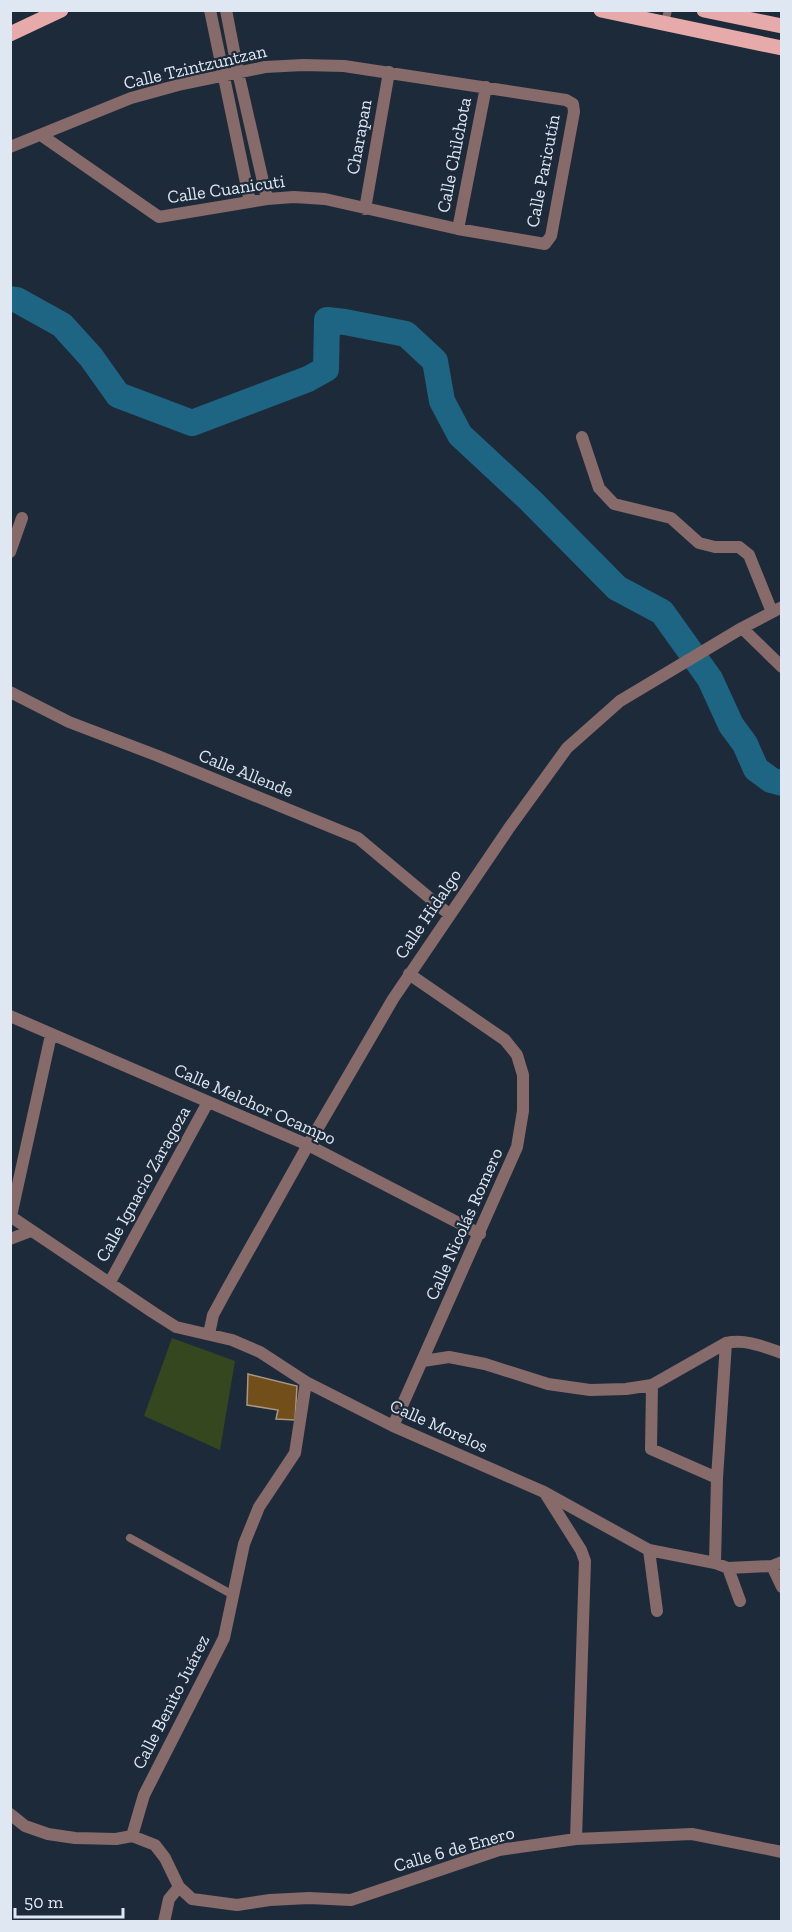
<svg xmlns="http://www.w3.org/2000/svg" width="792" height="1932" viewBox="0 0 792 1932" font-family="'Zilla Slab',serif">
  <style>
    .green { fill: #34471f }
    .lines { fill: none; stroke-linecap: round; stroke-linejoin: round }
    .river { stroke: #1d6582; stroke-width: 26 }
    .building { fill: #724e1a; stroke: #a89883; stroke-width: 1.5 }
    .service { stroke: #876a6a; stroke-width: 8 }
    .minor { stroke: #876a6a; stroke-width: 12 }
    .primary { stroke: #e6aaaa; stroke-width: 15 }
    .labels { text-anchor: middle; stroke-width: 4.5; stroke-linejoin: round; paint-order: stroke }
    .street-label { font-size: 18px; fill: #dee7f2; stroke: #1d2a3a }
  </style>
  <rect width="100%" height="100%" fill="#1d2a3a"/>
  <!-- green -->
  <path class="green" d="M172 1338 235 1361 220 1450 144 1416Z"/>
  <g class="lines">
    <!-- river -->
    <path class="river" d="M10 299 17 300 62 325 91 357 118 395 192 423 308 379 326 369 327 320 345 322 406 334 435 361 442 401 460 435 531 501 617 588 662 612 710 679 731 725 745 744 756 769 771 780 782 783"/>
  </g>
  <!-- building -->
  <path class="building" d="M248 1374 297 1386 295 1420 276 1419 278 1410 247 1405Z"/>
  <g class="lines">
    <!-- service -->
    <path class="service" d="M665 23 668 10
      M130 1538 233 1595"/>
    <!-- minor -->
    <path class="minor" d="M210 10 250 202
      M226 10 238 72 267 199
      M10 147 131 98 182 84 265 67 303 65 344 66 566 100 573 104 574 112 551 236 545 244 458 229 325 199 294 197 267 199 159 217 41 135
      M365 209 389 72
      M458 229 486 87
      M582 437 599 488 614 504 671 518 699 543 715 547H739L749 555 772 612
      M10 552 22 518
      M742 628 782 667
      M10 692 69 722 158 756 358 838 450 915
      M10 1016 308 1145 480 1234
      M10 1216 154 1313 176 1327 232 1340 260 1352 306 1382 393 1426 544 1492 649 1550 715 1563 728 1568 772 1566 782 1562
      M11 1216 51 1035
      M10 1239 31 1231
      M110 1282 208 1102
      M209 1334 213 1315 226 1291 308 1145 393 999 509 828 567 748 620 701 742 628 782 607
      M423 1361 449 1357 485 1364 548 1384 590 1390 626 1389 652 1385 726 1343C746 1339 762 1346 782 1353
      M652 1385 651 1449 717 1478
      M393 1426 517 1147 523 1111V1075L517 1055 505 1040 409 974
      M545 1493 581 1550 585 1561 576 1839
      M649 1550 657 1611
      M715 1563 717 1478 726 1343
      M772 1566 782 1587
      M728 1568 740 1601
      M10 1814 25 1826 48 1834 75 1838 116 1839 132 1836 155 1845 165 1858 179 1887 192 1899 237 1905 270 1900 309 1898 351 1900 499 1850 576 1839 692 1834 782 1852
      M132 1836 144 1795 224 1638 244 1544 259 1507 295 1453 306 1382
      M164 1922 169 1899 179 1887"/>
    <!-- primary -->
    <path class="primary" d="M601 10 782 48
      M704 10 782 26
      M10 34 61 10"/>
  </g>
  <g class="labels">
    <!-- street labels -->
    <g class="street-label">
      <text transform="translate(195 67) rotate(-13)" y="6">Calle Tzintzuntzan</text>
      <text transform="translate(359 137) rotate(-80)" y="6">Charapan</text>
      <text transform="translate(454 155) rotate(-79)" y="6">Calle Chilchota</text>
      <text transform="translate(543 171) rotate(-79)" y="6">Calle Paricutín</text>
      <text transform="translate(226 189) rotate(-8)" y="6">Calle Cuanicuti</text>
      <text transform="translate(246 773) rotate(22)" y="6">Calle Allende</text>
      <text transform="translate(428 914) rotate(-56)" y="6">Calle Hidalgo</text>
      <text transform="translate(255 1104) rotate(24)" y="6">Calle Melchor Ocampo</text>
      <text transform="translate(143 1184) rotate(-61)" y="6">Calle Ignacio Zaragoza</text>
      <text transform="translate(464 1224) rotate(-66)" y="6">Calle Nicolás Romero</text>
      <text transform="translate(439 1426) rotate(24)" y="6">Calle Morelos</text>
      <text transform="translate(171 1702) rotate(-63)" y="6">Calle Benito Juárez</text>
      <text transform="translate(454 1849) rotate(-16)" y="6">Calle 6 de Enero</text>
    </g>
  </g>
  <!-- border -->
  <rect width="792" height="1932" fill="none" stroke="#dee7f2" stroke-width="24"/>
  <!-- scale -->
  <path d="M15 1908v9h108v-9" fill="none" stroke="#dee7f2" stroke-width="3"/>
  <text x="24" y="1908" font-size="18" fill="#dee7f2" stroke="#1d2a3a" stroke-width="4.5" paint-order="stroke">50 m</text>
</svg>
